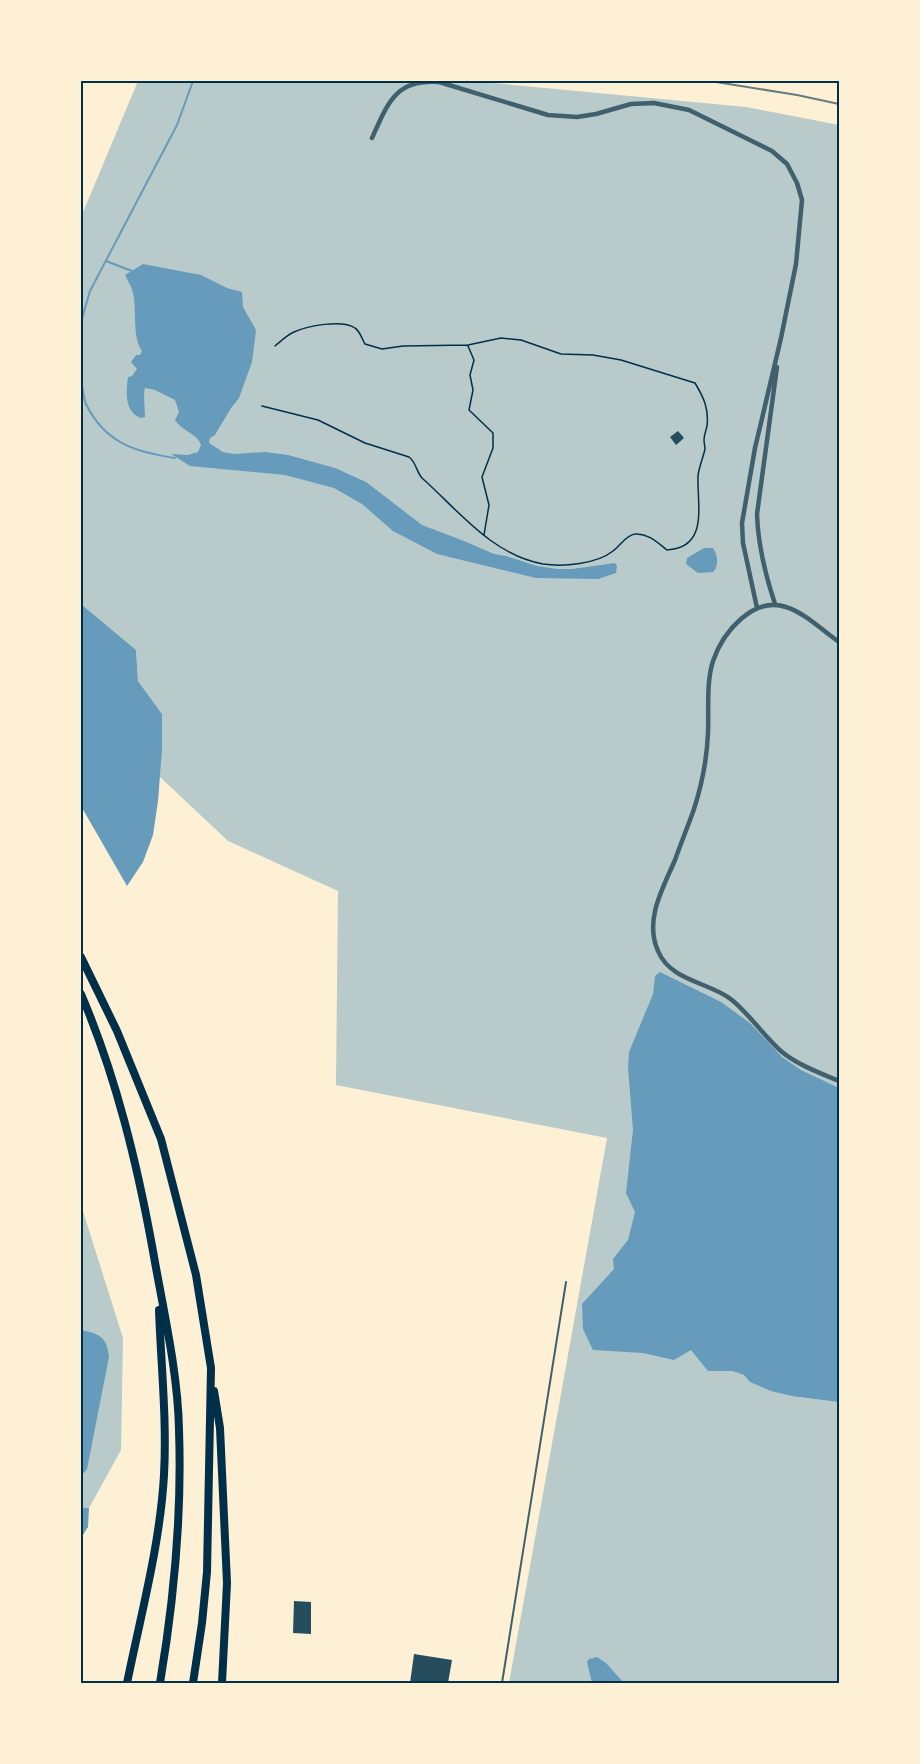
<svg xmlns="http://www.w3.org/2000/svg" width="920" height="1764" viewBox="0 0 920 1764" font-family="'Zilla Slab',serif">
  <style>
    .green { fill: #b9caca }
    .water { fill: #669bbc }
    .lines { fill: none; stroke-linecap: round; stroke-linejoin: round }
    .stream { stroke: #669bbc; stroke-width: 2 }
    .building { fill: #264d5e }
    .path { stroke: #003049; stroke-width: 1.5 }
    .service { stroke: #3f606c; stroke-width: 2 }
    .minor { stroke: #3f606c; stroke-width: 4.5 }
    .motorway { stroke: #003049; stroke-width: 8 }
    .rail { stroke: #657d81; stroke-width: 2 }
    .neatline { fill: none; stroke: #003049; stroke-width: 2 }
  </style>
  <rect width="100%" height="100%" fill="#fdf0d5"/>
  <!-- green -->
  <path class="green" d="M138 81H472L746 107 839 125V1683H509L607 1138 336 1085 338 891 228 841 160 777 162 714 138 681 136 650 81 604V217Z
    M81 1205 123 1338 121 1450 89 1508H81Z"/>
  <!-- water -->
  <path class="water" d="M143 264 201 275 227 288 242 292 243 307 256 330 252 362 239 398 231 408 215 435 210 438 209 443 223 452 234 454 265 452 288 455 335 468 366 482 422 525 464 541 494 554 506 556 537 566 557 569H572L615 563 617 566 616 573 598 579 536 578 437 554 393 531 362 504 334 488 285 475 190 466 171 454 188 455 198 452 201 445C198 434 182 431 175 420L179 412 175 400 155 390 145 388C143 393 145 410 145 417L141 418C124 412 126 392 128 377L132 376 137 369 131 362 136 355H140L142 351C132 337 137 311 133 293 132 287 127 280 125 275Z
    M704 548H713C718 555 719 566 713 572L698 573 686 564 687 558Z
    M81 604 136 650 138 681 162 714V750L158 801 153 835 143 862 127 886 81 806Z
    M660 972 721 1002 750 1023 782 1057 801 1070 839 1088V1402L792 1396 771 1391 750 1382 744 1375 733 1371H708L691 1350 674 1360 643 1353 593 1350 583 1329 582 1304 614 1269 613 1259 628 1240 635 1212 626 1193 633 1130 628 1068 629 1052 653 994 655 976Z
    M81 1330C100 1334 107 1337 109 1357L87 1469 81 1476Z
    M81 1508H89L88 1527 81 1538Z
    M597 1657 606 1663 624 1683H592L587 1662 589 1659Z"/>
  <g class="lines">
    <!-- stream -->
    <path class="stream" d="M106 261 132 271
      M81 322 90 291 177 125 193 81
      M81 381C83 388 83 397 86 404 105 443 135 452 175 458"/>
  </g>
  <!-- building -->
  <path class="building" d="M678 431 684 438 676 445 670 437Z
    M294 1601 311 1602V1634L293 1633Z
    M414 1654 452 1660 448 1683H410Z"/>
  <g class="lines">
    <!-- path -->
    <path class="path" d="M468 346 474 360 470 375 473 390 469 410 493 433V448L482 477 489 505 484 535
      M262 406 318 420 365 443 409 457C416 462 416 471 422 478 458 510 492 555 543 564 563 567 597 564 613 551 620 546 626 535 635 534 648 533 657 542 667 550 709 548 697 505 698 476 699 467 703 458 705 449 705 446 704 443 704 440 704 436 706 430 707 426 709 409 704 398 695 383L621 360 593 355 561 354 521 340 501 338 468 345 403 346 382 349 365 344C362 339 360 331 355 328 342 319 307 326 294 332 287 335 281 341 275 346"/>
    <!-- service -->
    <path class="service" d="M502 1683 566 1282"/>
    <!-- minor -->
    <path class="minor" d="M372 138C388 103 395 79 439 82L548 115 577 117 596 114 631 104 654 103 689 110 772 151 787 164 797 183 802 200 796 264 781 338 755 448 742 523 743 543 757 608
      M775 604C765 574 758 546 757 514L777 367
      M839 642C823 631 805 613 786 607 753 596 723 632 713 661 706 683 709 710 708 733 707 759 702 784 694 809 688 826 681 843 675 860 663 888 644 920 658 951 671 982 710 982 732 1000 750 1015 764 1036 782 1052 798 1065 820 1073 839 1081"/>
    <!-- motorway -->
    <path class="motorway" d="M81 957 117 1031 161 1139 196 1275 211 1368 207 1572 202 1623 193 1683
      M81 994C116 1076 137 1163 153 1251 163 1309 178 1372 179 1430 182 1515 174 1600 160 1683
      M214 1391 220 1428 227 1583 222 1683
      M127 1683C141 1614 160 1545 164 1475 167 1420 161 1365 159 1310"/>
    <!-- rail -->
    <path class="rail" d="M710 81 797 95 839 104"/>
  </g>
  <!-- border -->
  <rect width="920" height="1764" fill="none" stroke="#fdf0d5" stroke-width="165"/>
  <rect x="82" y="82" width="756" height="1600" class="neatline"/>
</svg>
